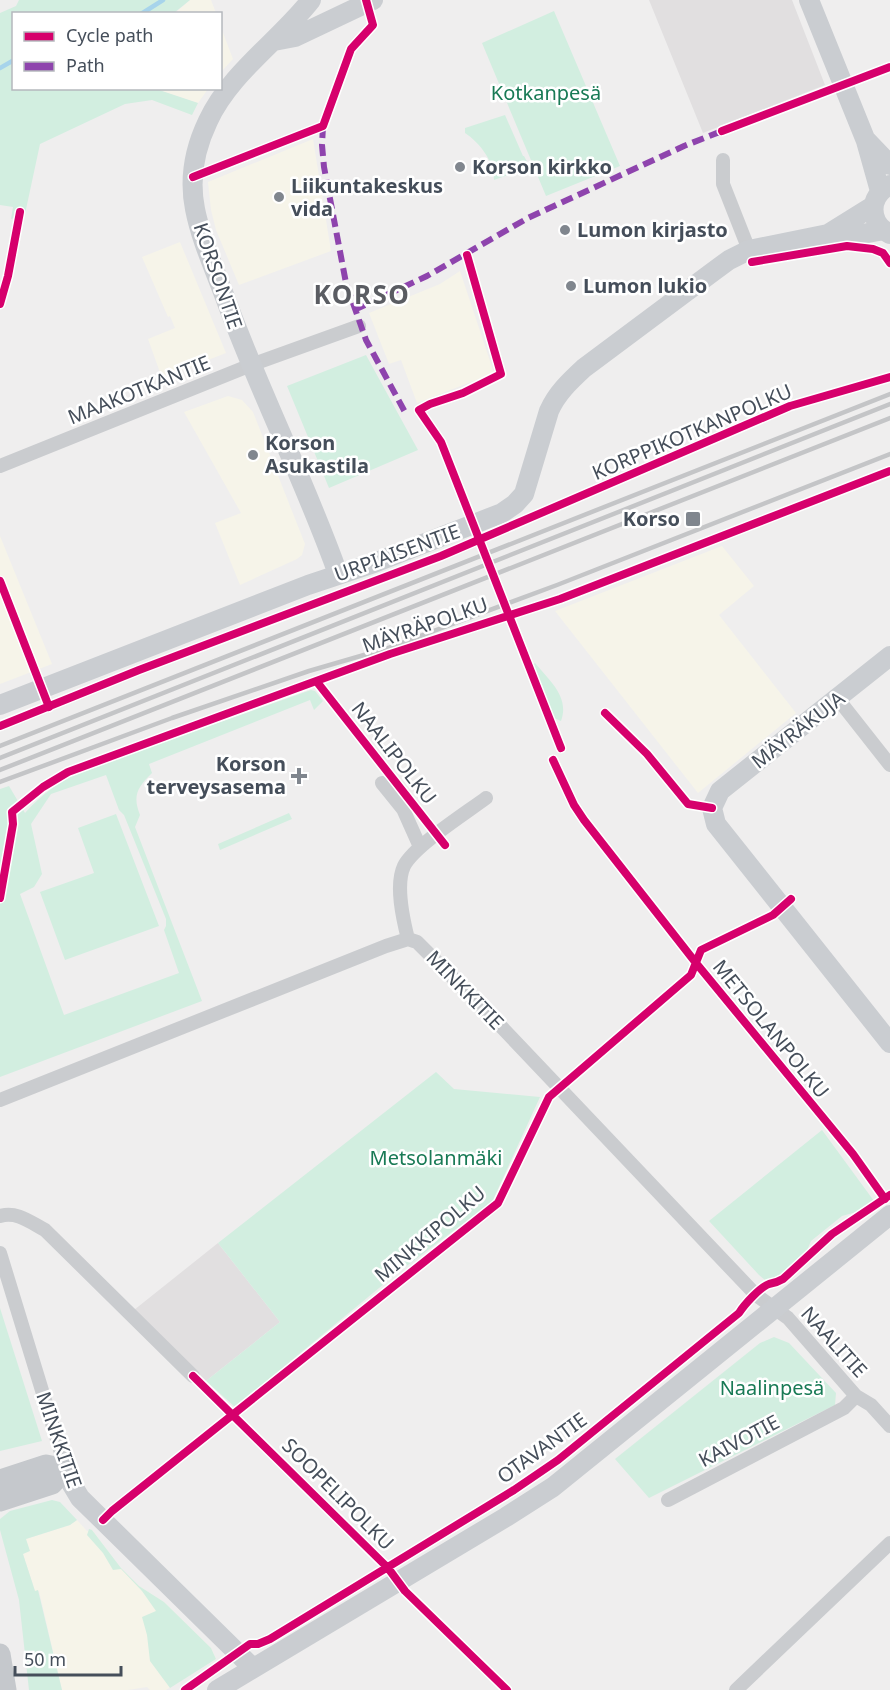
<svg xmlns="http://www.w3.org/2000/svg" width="890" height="1690" viewBox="0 0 890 1690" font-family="'Noto Sans',sans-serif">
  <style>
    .commercial { fill: #f6f4e9 }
    .education { fill: #e1dfe0 }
    .green { fill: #d2eee0; fill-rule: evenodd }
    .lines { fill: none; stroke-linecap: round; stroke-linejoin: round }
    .stream { stroke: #a7d4eb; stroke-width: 4.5 }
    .street { stroke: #cacccf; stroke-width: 14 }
    .secondary { stroke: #cacdd1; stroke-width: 20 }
    .primary { stroke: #c5c8cc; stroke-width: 21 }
    .rail { stroke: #c4c5c7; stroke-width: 4.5 }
    .quiet { stroke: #8e44ad; stroke-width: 6; stroke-dasharray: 12 6; stroke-linecap: butt }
    .cycleway-casing { stroke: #fff; stroke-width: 11 }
    .cycleway { stroke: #d6006c; stroke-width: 8 }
    .poi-dot { fill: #80868e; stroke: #fff; stroke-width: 2 }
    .labels { text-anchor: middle; stroke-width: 5; stroke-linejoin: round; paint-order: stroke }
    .park-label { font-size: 20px; fill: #187a55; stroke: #fff }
    .poi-label { font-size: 20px; font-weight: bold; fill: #454e5a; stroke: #fff; text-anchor: start }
    .street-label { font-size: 20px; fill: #454e5a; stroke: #fff }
    .district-label { font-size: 26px; font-weight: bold; letter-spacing: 1.5px; fill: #5a5c62; stroke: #fff }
  </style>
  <rect width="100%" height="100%" fill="#efeeee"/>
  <!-- commercial -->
  <path class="commercial" d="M190 0H211L216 13 174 14Z
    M220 25 233 59 221 72H220Z
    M156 89H208L198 103Z
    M313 139 331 251 239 285 216 230 211 210 208 182Z
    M180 242 226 353 162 378 148 339 175 328 170 316 168 317 142 257Z
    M460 271 494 373 417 403 401 360 389 364 369 313 440 284Z
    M228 396 242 400 253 412 305 544 302 555 297 559 240 585 215 523 241 513 184 412Z
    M0 536 52 664 0 684Z
    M722 546 754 586 719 615 796 713 698 793 555 611Z
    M77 1520 87 1531 92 1530 121 1568 139 1586 164 1602 211 1648 216 1659 166 1690H150L147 1687 128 1690H62L39 1591H35L23 1554 26 1539 70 1525Z"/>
  <!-- education -->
  <path class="education" d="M649 0H792L825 85 703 133Z
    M218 1243 280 1322 206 1381 134 1310Z"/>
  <!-- green -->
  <path class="green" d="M19 0H190L174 13 14 14V88L156 89 198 103 192 115 152 100 125 104 40 144 25 214 11 219 13 207 0 205V13L16 6Z
    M554 11 620 166 546 196 482 43Z
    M505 115 523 156H524L530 167 494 180C494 161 480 143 465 133V128Z
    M366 355 418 450 329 488 287 386Z
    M535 663C549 680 570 697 561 721L554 718 532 665Z
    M311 690 315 691 323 701 314 710 310 700 149 764 152 773C138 787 132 795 140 815L135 827 202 1001 0 1077V789L9 786 25 813C42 794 61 780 84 770ZM106 775 119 810 124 815 166 919V926L164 930 179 973 64 1015 20 894 34 887 42 874 31 824 51 794Z
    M289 813 292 819 220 850 218 844Z
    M116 814 159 926 65 960 40 892 94 873 78 828Z
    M436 1072 454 1089 540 1097 492 1202 396 1274 235 1407 206 1381 280 1322 218 1243Z
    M822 1130 874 1201 860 1211 842 1216 811 1241 805 1255 777 1278 765 1280 759 1275 709 1221Z
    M0 1308 42 1441 0 1451Z
    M774 1337 789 1343 836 1393 835 1405 649 1498 615 1459 760 1343Z
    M52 1500 60 1502 77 1520 70 1525 26 1539 30 1551 23 1554 35 1591 38 1590 62 1690H29L19 1600 0 1530V1519L10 1511Z
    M89 1529 92 1530 121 1568 139 1586 164 1602 211 1648 216 1659 170 1688 150 1661 147 1635 142 1617 156 1611 142 1591 121 1569 113 1570 103 1553 87 1535Z"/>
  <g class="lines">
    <!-- stream -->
    <path class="stream" d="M141 14 163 0
      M0 68 14 60"/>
    <!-- street -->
    <path class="street" d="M723 160V184L749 250
      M0 466 251 365 359 326
      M838 699 890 765
      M382 783 403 809 420 847
      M408 939C403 919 395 885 404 866 414 846 466 813 486 798
      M0 1100 386 946 408 939 417 942 493 1018 756 1295 788 1318 856 1396 871 1405 890 1426
      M0 1216C17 1211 30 1222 45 1230L193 1376
      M0 1253 66 1469
      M668 1500 844 1408 856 1396
      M736 1690 890 1543"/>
    <!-- secondary -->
    <path class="secondary" d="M311 0C279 41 230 73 208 121 195 148 189 179 195 209 201 240 215 270 226 300 260 393 305 481 338 574
      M809 0 866 141 880 191
      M274 41 295 37 373 0
      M867 141 890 165
      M890 185C868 196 868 223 890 234
      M828 234 873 206
      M890 656 720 791 712 808 716 824 890 1043
      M0 705 308 585 374 563 502 513 515 504 524 494 549 411C557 393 570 381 584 368L714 271 729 260 749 250 828 234 857 235 884 230
      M66 1469 71 1483 80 1498 253 1668
      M217 1690 506 1517 553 1487 890 1215"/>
    <!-- primary -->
    <path class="primary" d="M0 1480 46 1465 66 1469
      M0 1501 52 1484 66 1469
      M0 1654 6 1690"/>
    <!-- rail -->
    <path class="rail" d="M0 746 890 394
      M0 758 890 404
      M0 770 890 418
      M0 782 172 718 309 671 388 648 557 585 890 454"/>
    <!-- quiet -->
    <path class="quiet" d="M323 126 322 145 324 167 346 283 366 340 406 414
      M354 310 427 276 528 218 684 146 722 131"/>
    <!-- cycleway casing -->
    <g class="cycleway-casing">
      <path id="cycleway" d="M722 131 890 67
        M193 177 323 126 351 49 373 25 366 0
        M467 255 501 374 463 393 430 404 419 410 441 442 561 748
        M752 262 847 246 873 249 883 253 890 263
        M0 304 8 276 20 212
        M0 581 49 707
        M317 682 445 845
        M605 713 647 754 688 804 712 808
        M0 726 139 670 441 556 790 406 890 377
        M553 760 574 805 584 820 696 963 853 1154 885 1199
        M0 898 13 824 12 812 43 787 68 772 390 654 560 599 890 471
        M193 1376 388 1568 405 1591 507 1690
        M103 1520 112 1511 498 1203 549 1097 691 975 701 950 773 915 791 899
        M185 1690 250 1644H258L270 1639 514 1490 558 1460 739 1313C744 1305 760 1287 769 1284 775 1283 778 1282 783 1279L832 1234 890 1195"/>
    </g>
    <!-- cycleway -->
    <use href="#cycleway" class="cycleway"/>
  </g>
  <!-- markers -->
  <g class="poi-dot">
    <circle cx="460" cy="167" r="6"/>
    <circle cx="279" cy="197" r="6"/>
    <circle cx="565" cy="230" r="6"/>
    <circle cx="571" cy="286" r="6"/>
    <circle cx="253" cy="455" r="6"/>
    <rect x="685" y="511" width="16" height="16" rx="3"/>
    <path d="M296 767h6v6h6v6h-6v6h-6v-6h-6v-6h6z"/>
  </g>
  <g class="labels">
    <!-- park labels -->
    <g class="park-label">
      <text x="546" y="100">Kotkanpesä</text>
      <text x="436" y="1165">Metsolanmäki</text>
      <text x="772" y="1395">Naalinpesä</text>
    </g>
    <!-- poi labels -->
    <g class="poi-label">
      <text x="472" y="174">Korson kirkko</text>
      <text x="291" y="193">Liikuntakeskus<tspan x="291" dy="23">vida</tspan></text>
      <text x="577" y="237">Lumon kirjasto</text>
      <text x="583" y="293">Lumon lukio</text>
      <text x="265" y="450">Korson<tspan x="265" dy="23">Asukastila</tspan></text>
      <text x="680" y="526" text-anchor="end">Korso</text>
      <text x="286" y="771" text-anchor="end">Korson<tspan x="286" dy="23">terveysasema</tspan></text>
    </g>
    <!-- street labels -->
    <g class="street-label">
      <text transform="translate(218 276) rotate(71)" y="7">KORSONTIE</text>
      <text transform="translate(139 390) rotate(-22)" y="7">MAAKOTKANTIE</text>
      <text transform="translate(692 432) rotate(-23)" y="7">KORPPIKOTKANPOLKU</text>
      <text transform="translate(397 553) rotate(-20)" y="7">URPIAISENTIE</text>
      <text transform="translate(425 625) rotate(-19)" y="7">MÄYRÄPOLKU</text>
      <text transform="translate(798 730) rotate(-38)" y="7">MÄYRÄKUJA</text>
      <text transform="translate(394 753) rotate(52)" y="7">NAALIPOLKU</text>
      <text transform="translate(465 990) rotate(46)" y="7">MINKKITIE</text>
      <text transform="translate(771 1029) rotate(51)" y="7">METSOLANPOLKU</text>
      <text transform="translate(430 1234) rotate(-40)" y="7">MINKKIPOLKU</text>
      <text transform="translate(834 1342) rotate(48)" y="7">NAALITIE</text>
      <text transform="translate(59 1440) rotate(71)" y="7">MINKKITIE</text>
      <text transform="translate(739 1441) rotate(-28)" y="7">KAIVOTIE</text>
      <text transform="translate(542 1448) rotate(-36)" y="7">OTAVANTIE</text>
      <text transform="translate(338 1494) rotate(45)" y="7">SOOPELIPOLKU</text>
    </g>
    <!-- district labels -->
    <g class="district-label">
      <text x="362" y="304">KORSO</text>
    </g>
  </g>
  <!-- legend -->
  <rect x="12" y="12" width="210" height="78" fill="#ffffff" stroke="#b5b8bd" stroke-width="1.5"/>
  <rect x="24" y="32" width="30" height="9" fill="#d6006c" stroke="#b5b8bd" stroke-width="1.5"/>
  <text x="66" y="42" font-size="18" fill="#454e5a">Cycle path</text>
  <rect x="24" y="62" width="30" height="9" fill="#8e44ad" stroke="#b5b8bd" stroke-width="1.5"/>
  <text x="66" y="72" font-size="18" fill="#454e5a">Path</text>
  <!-- scale -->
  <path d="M15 1666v9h106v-9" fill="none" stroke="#454e5a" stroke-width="3"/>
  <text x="24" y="1666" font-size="18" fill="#454e5a" stroke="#ffffff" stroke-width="4.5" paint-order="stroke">50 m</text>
</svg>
